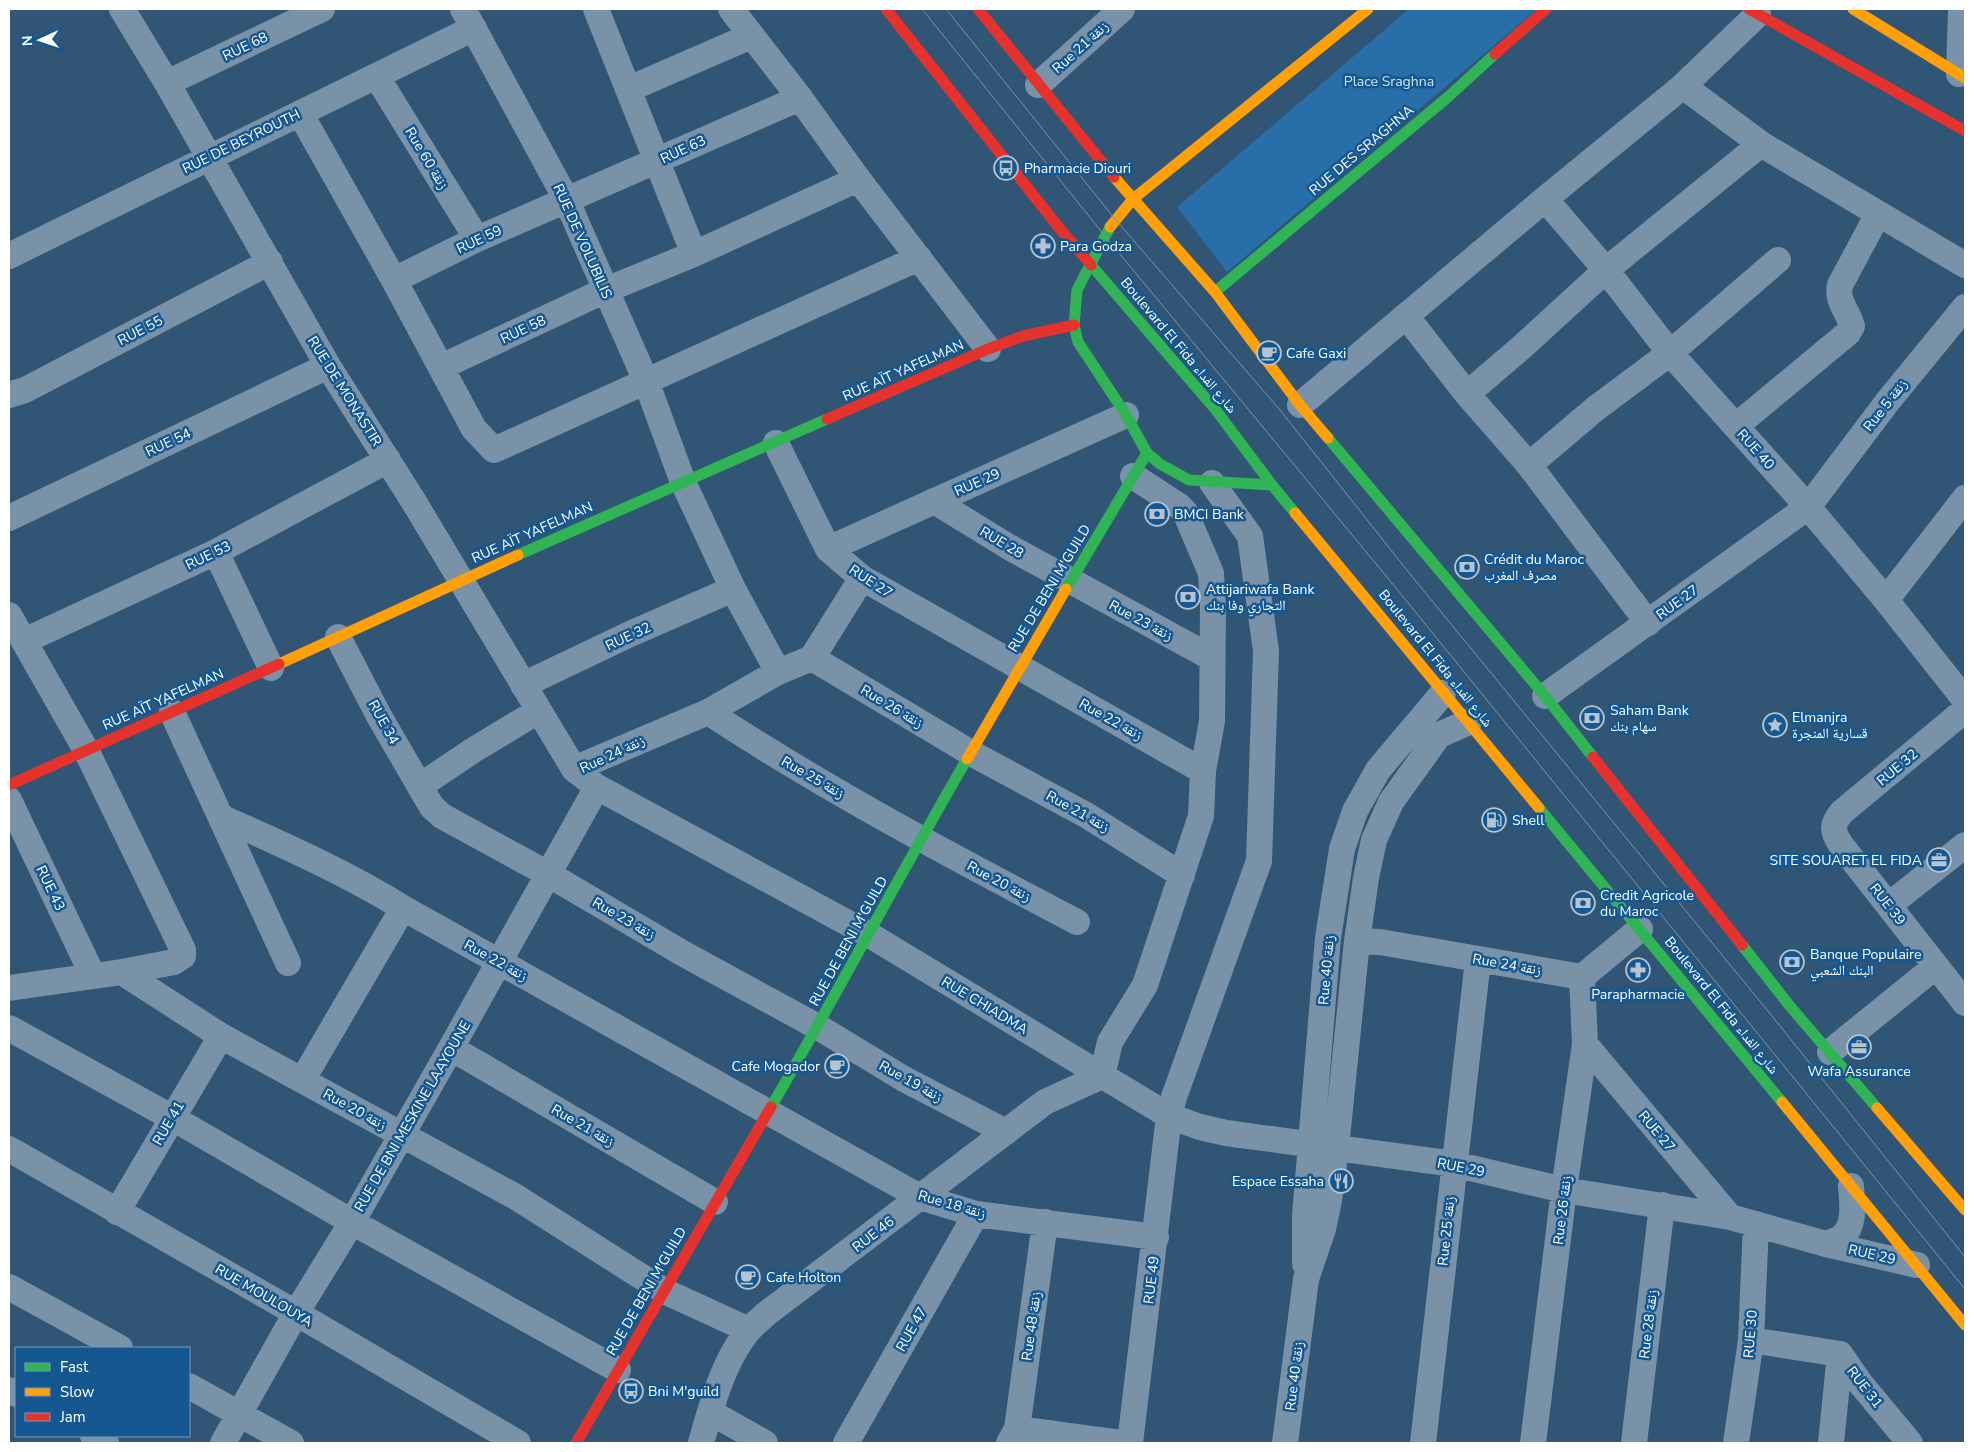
<svg xmlns="http://www.w3.org/2000/svg" width="1974" height="1452" viewBox="0 0 1974 1452" font-family="'Nunito Sans','Noto Naskh Arabic',sans-serif">
  <style>
    .green { fill: #286ea8 }
    .lines { fill: none; stroke-linecap: round; stroke-linejoin: round }
    .street { stroke: #7992a8; stroke-width: 26 }
    .fast { stroke: #30b455; stroke-width: 11 }
    .slow { stroke: #ff9f0a; stroke-width: 11 }
    .jam { stroke: #e5322d; stroke-width: 11 }
    .tram { stroke: #7b92a7; stroke-width: 1 }
    .labels { text-anchor: middle; stroke-width: 5; stroke-linejoin: round; paint-order: stroke }
    .street-label { font-size: 14px; fill: #fff; stroke: #155891 }
    .park-label { font-size: 14px; fill: #c9e5fc; stroke: #155891 }
    .poi-label { font-size: 14px; fill: #fff; stroke: #155891; text-anchor: start }
  </style>
  <rect width="100%" height="100%" fill="#315675"/>
  <!-- green -->
  <path class="green" d="M1409 9H1537L1227 272 1177 207Z"/>
  <g class="lines">
    <!-- street -->
    <path class="street" d="M122 9 167 83 328 366 414 502 574 769 597 787 868 934 1169 1116 1200 1127 1226 1133 1454 1164 1564 1190 1730 1217 1826 1244 1917 1265
      M463 9 566 199 646 381 683 482 733 589 778 672
      M596 9 694 254
      M731 9 800 98 858 179 988 349
      M1959 74 1961 9
      M377 77 477 239
      M167 83 322 9
      M1038 85 1122 9
      M1683 86 1761 144 1965 265
      M629 89 751 36
      M300 113 394 280 474 429 494 450 919 258
      M1545 199 1606 270 1670 353 1808 507 1886 600 1965 700
      M9 256 474 28
      M394 280 477 239 800 98
      M1406 316 1467 394 1529 465 1648 623
      M441 367 606 290 694 254 858 179
      M1467 394 1523 346 1606 270 1761 144
      M9 395 25 390 270 262
      M1300 405 1545 199 1683 86 1758 14
      M1736 426 1848 333 1852 326C1848 311 1836 301 1840 285L1878 214
      M776 443 828 549 862 578 1203 771
      M1529 465 1595 409 1670 353 1778 260
      M934 501 1009 547 1212 658
      M9 518 328 366
      M828 549 1126 415
      M216 552 271 668
      M1886 600 1965 498
      M9 615 86 750 183 950V956L174 962 122 972 9 988
      M338 637 379 716 426 797 432 807 442 816 548 874 684 954 818 1027 904 1079 1006 1132
      M24 641 216 552 388 460
      M812 658 971 753 1086 815 1182 875
      M523 685 630 634 733 589
      M1545 696 1808 507 1888 401 1965 307
      M1965 710 1842 812C1831 825 1832 831 1841 845L1965 1003
      M172 712 288 963
      M708 712C827 790 951 856 1077 922
      M574 769 708 712 778 672 812 658 862 578
      M420 786 472 751 538 711
      M9 800 93 976
      M221 817C283 845 345 872 403 908L920 1197 976 1214 1156 1237
      M1889 905 1965 845
      M1357 941 1380 942 1582 977 1640 929
      M122 972 221 1036 516 1197 664 1291 749 1330
      M9 1028 171 1117 352 1222 618 1370
      M1585 1044 1730 1217
      M451 1048 715 1202
      M1830 1052 1936 966
      M1102 1076 1110 1042 1145 985 1201 816 1203 771 1212 721 1213 606 1211 573 1185 512 1179 506 1133 476
      M303 1079 403 908
      M9 1149 296 1313 518 1443
      M117 1212 221 1036
      M1826 1244C1831 1242 1838 1240 1842 1237 1856 1225 1852 1202 1851 1186
      M1305 1264V1216L1328 938 1342 849 1355 811 1378 770 1443 693
      M9 1287 120 1348
      M1751 1340 1840 1354 1860 1383 1910 1443
      M189 1386 291 1443
      M9 1390 16 1394
      M710 1412 765 1443
      M1017 1429 1121 1443
      M93 1436 106 1443
      M223 1443 296 1313 352 1222 451 1048 597 787
      M701 1443C711 1407 724 1359 749 1330 754 1324 761 1319 766 1314L1045 1102 1102 1076
      M846 1443 976 1214
      M1009 1443 1017 1429 1045 1222
      M1130 1443 1169 1116 1174 1097 1259 861 1266 651 1250 536 1212 483
      M1285 1443 1306 1279 1323 1229 1329 1200 1336 1148 1357 941 1366 878 1374 840 1391 802 1439 735 1469 722
      M1423 1443 1478 960
      M1533 1443 1564 1190 1585 1044 1582 977
      M1634 1443 1662 1205
      M1736 1443 1751 1340 1756 1224
      M1831 1443 1840 1354"/>
    <!-- fast -->
    <path class="fast" d="M1110 227 1077 290 1074 325 1078 342 1126 415 1147 453 1160 464 1189 480 1272 485
      M1091 265 1215 409 1272 485 1295 513
      M1215 292 1448 97 1495 54
      M1328 438 1545 696 1593 757
      M518 555 827 419
      M1066 589 1147 453
      M1539 808 1782 1102
      M1742 945 1789 1005 1877 1108
      M771 1107C838 992 900 874 967 759"/>
    <!-- slow -->
    <path class="slow" d="M1853 9 1965 78
      M1114 177 1215 292 1300 405 1328 438
      M1110 227 1133 199 1368 9
      M1295 513 1539 808
      M279 664 518 555
      M967 759 1066 589
      M1782 1102 1965 1325
      M1877 1108 1965 1210"/>
    <!-- jam -->
    <path class="jam" d="M886 9 1060 229 1091 265
      M978 9 1114 177
      M1749 9 1965 131
      M1495 54 1546 9
      M827 419 988 349 1023 336 1074 325
      M1593 757 1742 945
      M9 785 279 664
      M576 1443 771 1107"/>
    <!-- tram -->
    <path class="tram" d="M922 9 1105 236 1396 588 1965 1289
      M946 9 1115 219 1280 410 1410 574 1772 1016 1965 1257"/>
  </g>
  <!-- icons -->
  <defs>
    <g id="bus-ring" transform="scale(1.25)"><circle r="9.5" fill="#155891" stroke="#b7c4cf" stroke-width="1.5"/><path d="M-5-6H5V4H4V6H2V4H-2V6H-4V4H-5ZM-3.5-4V0h7V-4ZM-3.5 1.2v1.5H-2V1.2ZM2 1.2v1.5H3.5V1.2Z" fill="#b7c4cf"/></g>
    <g id="pharmacy-ring" transform="scale(1.25)"><circle r="9.5" fill="#155891" stroke="#b7c4cf" stroke-width="1.5"/><path d="M-2-6h4v4h4v4h-4v4h-4v-4h-4v-4h4Z" fill="#b7c4cf"/></g>
    <g id="cafe-ring" transform="scale(1.25)"><circle r="9.5" fill="#155891" stroke="#b7c4cf" stroke-width="1.5"/><path d="M-5.5-4.5H6V0H3Q3 3.5 0 3.5H-2.5Q-5.5 3.5-5.5 0ZM3-3.2v2h1.7v-2ZM-6 4.5H4V6H-6Z" fill="#b7c4cf"/></g>
    <g id="bank-ring" transform="scale(1.25)"><circle r="9.5" fill="#155891" stroke="#b7c4cf" stroke-width="1.5"/><path d="M-6-4H6V4H-6ZM0-2.3a2.3 2.3 0 1 0 0 4.6a2.3 2.3 0 1 0 0-4.6Z" fill="#b7c4cf"/></g>
    <g id="sight-ring" transform="scale(1.25)"><circle r="9.5" fill="#155891" stroke="#b7c4cf" stroke-width="1.5"/><path d="M0-6L1.8-2.2L6-1.7L2.9 1.2L3.7 5.4L0 3.3L-3.7 5.4L-2.9 1.2L-6-1.7L-1.8-2.2Z" fill="#b7c4cf"/></g>
    <g id="fuel-ring" transform="scale(1.25)"><circle r="9.5" fill="#155891" stroke="#b7c4cf" stroke-width="1.5"/><path d="M-5.5-6h7V0h2V4h1.3V-2.5L3-4.5l.8-.8L6-3V5H2.5V1h-1V6h-7ZM-4.2-4.7v3.2H.2V-4.7Z" fill="#b7c4cf"/></g>
    <g id="office-ring" transform="scale(1.25)"><circle r="9.5" fill="#155891" stroke="#b7c4cf" stroke-width="1.5"/><path d="M-6-3h4V-5.5h4V-3h4V5H-6ZM-1-4.5V-3h2v-1.5ZM-6 0V1H6V0Z" fill="#b7c4cf"/></g>
    <g id="restaurant-ring" transform="scale(1.25)"><circle r="9.5" fill="#155891" stroke="#b7c4cf" stroke-width="1.5"/><path d="M-5-6h1v4h1v-4h1v4h1v-4h1v5L-1.5 .5V6h-2V.5L-5-1ZM5-6V6H3V1.5H1.5Q1.5-4 5-6Z" fill="#b7c4cf"/></g>
  </defs>
  <g fill-rule="evenodd">
    <use href="#bus-ring" x="1006" y="168"/>
    <use href="#pharmacy-ring" x="1043" y="246"/>
    <use href="#cafe-ring" x="1269" y="353"/>
    <use href="#bank-ring" x="1157" y="514"/>
    <use href="#bank-ring" x="1467" y="567"/>
    <use href="#bank-ring" x="1188" y="597"/>
    <use href="#bank-ring" x="1592" y="718"/>
    <use href="#sight-ring" x="1775" y="725"/>
    <use href="#fuel-ring" x="1494" y="820"/>
    <use href="#office-ring" x="1939" y="860"/>
    <use href="#bank-ring" x="1583" y="903"/>
    <use href="#bank-ring" x="1792" y="962"/>
    <use href="#pharmacy-ring" x="1638" y="970"/>
    <use href="#office-ring" x="1859" y="1047"/>
    <use href="#cafe-ring" x="837" y="1066"/>
    <use href="#restaurant-ring" x="1341" y="1181"/>
    <use href="#cafe-ring" x="748" y="1277"/>
    <use href="#bus-ring" x="631" y="1391"/>
  </g>
  <g class="labels">
    <!-- street labels -->
    <g class="street-label">
      <text transform="translate(245 46) rotate(-26)" y="5">RUE 68</text>
      <text transform="translate(1080 47) rotate(-42)" y="5">Rue 21 زنقة</text>
      <text transform="translate(241 141) rotate(-26)" y="5">RUE DE BEYROUTH</text>
      <text transform="translate(683 149) rotate(-25)" y="5">RUE 63</text>
      <text transform="translate(1361 150) rotate(-40)" y="5">RUE DES SRAGHNA</text>
      <text transform="translate(427 158) rotate(59)" y="5">Rue 60 زنقة</text>
      <text transform="translate(479 239) rotate(-25)" y="5">RUE 59</text>
      <text transform="translate(583 241) rotate(66)" y="5">RUE DE VOLUBILIS</text>
      <text transform="translate(523 329) rotate(-25)" y="5">RUE 58</text>
      <text transform="translate(140 330) rotate(-27)" y="5">RUE 55</text>
      <text transform="translate(1179 345) rotate(50)" y="5">Boulevard El Fida شارع الفداء</text>
      <text transform="translate(903 370) rotate(-24)" y="5">RUE AÏT YAFELMAN</text>
      <text transform="translate(345 391) rotate(58)" y="5">RUE DE MONASTIR</text>
      <text transform="translate(1885 405) rotate(-52)" y="5">Rue 5 زنقة</text>
      <text transform="translate(168 442) rotate(-25)" y="5">RUE 54</text>
      <text transform="translate(1756 449) rotate(48)" y="5">RUE 40</text>
      <text transform="translate(977 482) rotate(-24)" y="5">RUE 29</text>
      <text transform="translate(532 532) rotate(-24)" y="5">RUE AÏT YAFELMAN</text>
      <text transform="translate(1002 542) rotate(31)" y="5">RUE 28</text>
      <text transform="translate(208 555) rotate(-26)" y="5">RUE 53</text>
      <text transform="translate(871 581) rotate(33)" y="5">RUE 27</text>
      <text transform="translate(1049 588) rotate(-59)" y="5">RUE DE BENI M'GUILD</text>
      <text transform="translate(1677 602) rotate(-36)" y="5">RUE 27</text>
      <text transform="translate(1141 620) rotate(28)" y="5">Rue 23 زنقة</text>
      <text transform="translate(628 636) rotate(-25)" y="5">RUE 32</text>
      <text transform="translate(1436 658) rotate(51)" y="5">Boulevard El Fida شارع الفداء</text>
      <text transform="translate(163 699) rotate(-24)" y="5">RUE AÏT YAFELMAN</text>
      <text transform="translate(892 706) rotate(31)" y="5">Rue 26 زنقة</text>
      <text transform="translate(1111 719) rotate(29)" y="5">Rue 22 زنقة</text>
      <text transform="translate(384 722) rotate(61)" y="5">RUE 34</text>
      <text transform="translate(612 754) rotate(-25)" y="5">Rue 24 زنقة</text>
      <text transform="translate(1897 767) rotate(-40)" y="5">RUE 32</text>
      <text transform="translate(813 777) rotate(30)" y="5">Rue 25 زنقة</text>
      <text transform="translate(1078 811) rotate(29)" y="5">Rue 21 زنقة</text>
      <text transform="translate(999 881) rotate(28)" y="5">Rue 20 زنقة</text>
      <text transform="translate(51 888) rotate(64)" y="5">RUE 43</text>
      <text transform="translate(1888 904) rotate(52)" y="5">RUE 39</text>
      <text transform="translate(624 918) rotate(30)" y="5">Rue 23 زنقة</text>
      <text transform="translate(848 941) rotate(-61)" y="5">RUE DE BENI M'GUILD</text>
      <text transform="translate(496 960) rotate(29)" y="5">Rue 22 زنقة</text>
      <text transform="translate(1507 964) rotate(10)" y="5">Rue 24 زنقة</text>
      <text transform="translate(1326 970) rotate(-85)" y="5">Rue 40 زنقة</text>
      <text transform="translate(985 1005) rotate(31)" y="5">RUE CHIADMA</text>
      <text transform="translate(1722 1005) rotate(51)" y="5">Boulevard El Fida شارع الفداء</text>
      <text transform="translate(911 1081) rotate(29)" y="5">Rue 19 زنقة</text>
      <text transform="translate(355 1109) rotate(29)" y="5">Rue 20 زنقة</text>
      <text transform="translate(412 1116) rotate(-60)" y="5">RUE DE BNI MESKINE LAAYOUNE</text>
      <text transform="translate(168 1123) rotate(-60)" y="5">RUE 41</text>
      <text transform="translate(583 1125) rotate(30)" y="5">Rue 21 زنقة</text>
      <text transform="translate(1657 1131) rotate(50)" y="5">RUE 27</text>
      <text transform="translate(1461 1167) rotate(11)" y="5">RUE 29</text>
      <text transform="translate(952 1204) rotate(16)" y="5">Rue 18 زنقة</text>
      <text transform="translate(1562 1210) rotate(-83)" y="5">Rue 26 زنقة</text>
      <text transform="translate(1446 1231) rotate(-84)" y="5">Rue 25 زنقة</text>
      <text transform="translate(873 1234) rotate(-38)" y="5">RUE 46</text>
      <text transform="translate(1872 1254) rotate(13)" y="5">RUE 29</text>
      <text transform="translate(1151 1280) rotate(-83)" y="5">RUE 49</text>
      <text transform="translate(646 1291) rotate(-60)" y="5">RUE DE BENI M'GUILD</text>
      <text transform="translate(264 1295) rotate(30)" y="5">RUE MOULOUYA</text>
      <text transform="translate(1648 1324) rotate(-83)" y="5">Rue 28 زنقة</text>
      <text transform="translate(1031 1326) rotate(-82)" y="5">Rue 48 زنقة</text>
      <text transform="translate(911 1329) rotate(-61)" y="5">RUE 47</text>
      <text transform="translate(1750 1334) rotate(-85)" y="5">RUE 30</text>
      <text transform="translate(1294 1376) rotate(-83)" y="5">Rue 40 زنقة</text>
      <text transform="translate(1865 1387) rotate(52)" y="5">RUE 31</text>
    </g>
    <!-- park labels -->
    <g class="park-label">
      <text x="1389" y="86">Place Sraghna</text>
    </g>
    <!-- poi labels -->
    <g class="poi-label">
      <text x="1024" y="173">Pharmacie Diouri</text>
      <text x="1060" y="251">Para Godza</text>
      <text x="1286" y="358">Cafe Gaxi</text>
      <text x="1174" y="519">BMCI Bank</text>
      <text x="1484" y="564">Crédit du Maroc<tspan x="1484" dy="16">مصرف المغرب</tspan></text>
      <text x="1206" y="594">Attijariwafa Bank<tspan x="1206" dy="16">التجاري وفا بنك</tspan></text>
      <text x="1610" y="715">Saham Bank<tspan x="1610" dy="16">سهام بنك</tspan></text>
      <text x="1792" y="722">Elmanjra<tspan x="1792" dy="16">قسارية المنجرة</tspan></text>
      <text x="1512" y="825">Shell</text>
      <text x="1922" y="865" text-anchor="end">SITE SOUARET EL FIDA</text>
      <text x="1600" y="900">Credit Agricole<tspan x="1600" dy="16">du Maroc</tspan></text>
      <text x="1810" y="959">Banque Populaire<tspan x="1810" dy="16">البنك الشعبي</tspan></text>
      <text x="1638" y="999" text-anchor="middle">Parapharmacie</text>
      <text x="820" y="1071" text-anchor="end">Cafe Mogador</text>
      <text x="1859" y="1076" text-anchor="middle">Wafa Assurance</text>
      <text x="1324" y="1186" text-anchor="end">Espace Essaha</text>
      <text x="766" y="1282">Cafe Holton</text>
      <text x="648" y="1396">Bni M'guild</text>
    </g>
  </g>
  <!-- border -->
  <rect width="1974" height="1452" fill="none" stroke="#ffffff" stroke-width="20"/>
  <!-- legend -->
  <rect x="15" y="1347" width="175" height="90" fill="#155891" stroke="#739bbd"/>
  <rect x="25" y="1363" width="25" height="8" fill="#30b455" stroke="#739bbd"/>
  <text x="60" y="1372" font-size="15" fill="#ffffff">Fast</text>
  <rect x="25" y="1388" width="25" height="8" fill="#ff9f0a" stroke="#739bbd"/>
  <text x="60" y="1397" font-size="15" fill="#ffffff">Slow</text>
  <rect x="25" y="1413" width="25" height="8" fill="#e5322d" stroke="#739bbd"/>
  <text x="60" y="1422" font-size="15" fill="#ffffff">Jam</text>
  <!-- north arrow -->
  <g transform="translate(40 40) rotate(267)" stroke="#155891" stroke-width="4" paint-order="stroke">
  <path d="M0-4L9 19L0 12L-9 19Z" fill="#ffffff"/>
  <text y="-8" font-size="14" font-weight="bold" text-anchor="middle" fill="#ffffff">N</text>
  </g>
</svg>
